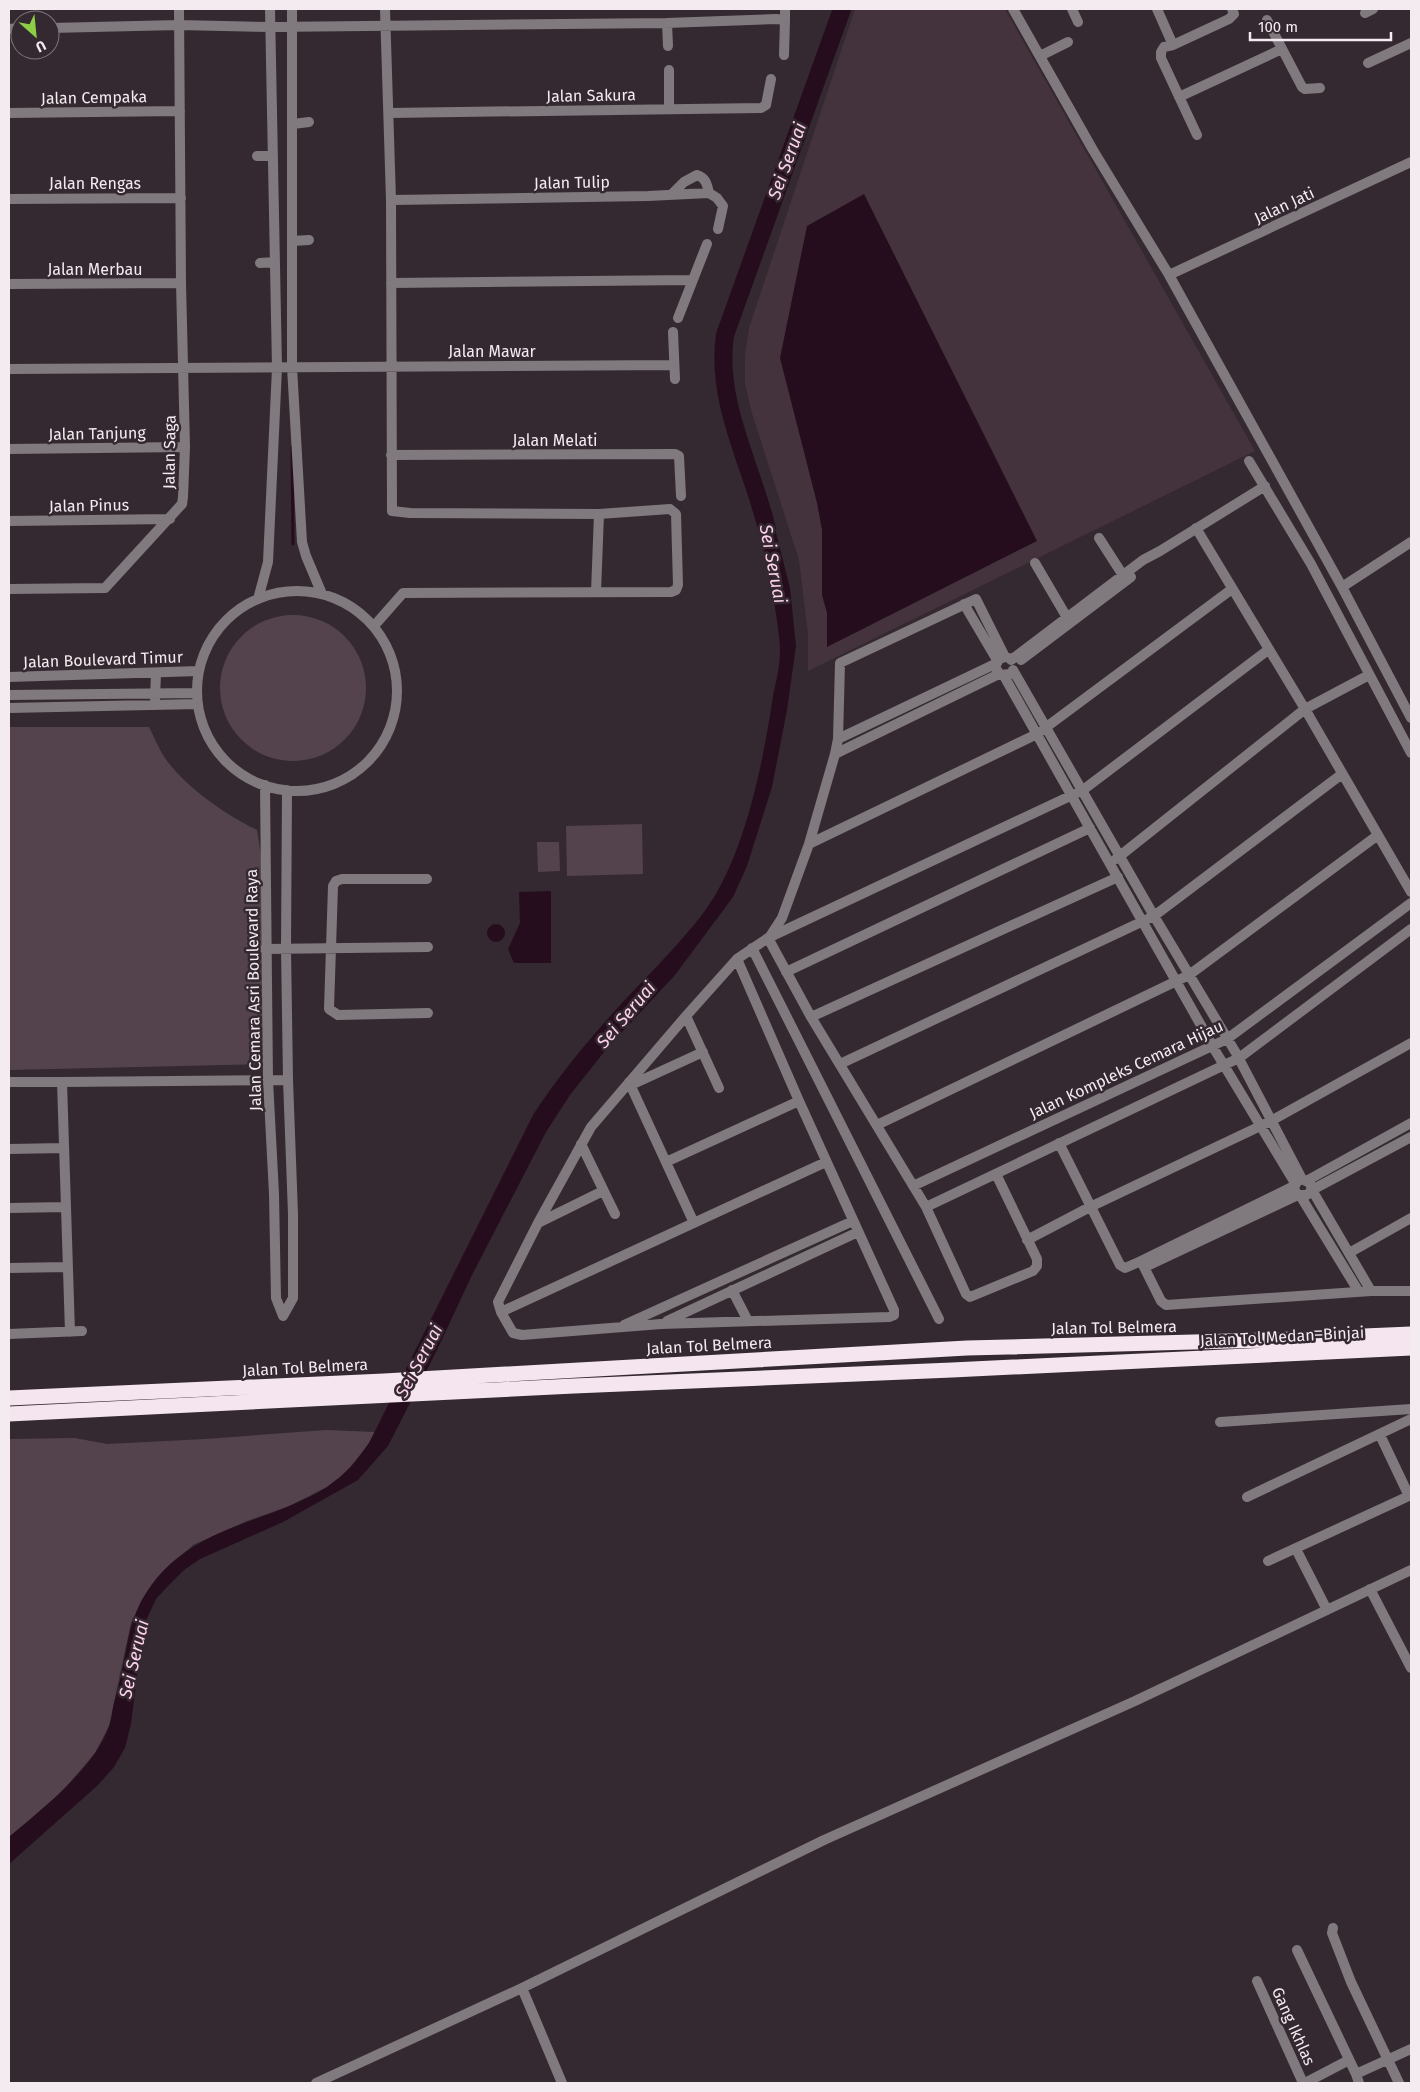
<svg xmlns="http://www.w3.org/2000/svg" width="1420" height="2092" viewBox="0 0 1420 2092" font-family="'Fira Sans',sans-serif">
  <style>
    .built { fill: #44333d }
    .green { fill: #54434d }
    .water { fill: #250d1d }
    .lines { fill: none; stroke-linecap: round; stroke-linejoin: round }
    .stream { stroke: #250d1d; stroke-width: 3 }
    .river { stroke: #250d1d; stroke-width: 18 }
    .minor { stroke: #80797d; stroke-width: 10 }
    .motorway { stroke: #f5e5ee; stroke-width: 15 }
    .labels { text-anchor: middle; stroke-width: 5; stroke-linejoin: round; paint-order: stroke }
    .street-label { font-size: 16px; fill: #f3ebf0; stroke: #342930 }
    .water-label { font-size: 18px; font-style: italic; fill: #fed1ec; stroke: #342930 }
  </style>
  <rect width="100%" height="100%" fill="#342930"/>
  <!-- built -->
  <path class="built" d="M855 9H1005L1255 451 808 671V634L799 560 751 410 745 383V356L749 328Z"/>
  <!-- green -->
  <path class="green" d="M220 688a73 73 0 1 1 146 0a73 73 0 1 1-146 0Z
    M9 727H149C154 737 159 749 165 758 185 787 226 815 257 830L262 861 265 1064 9 1070Z
    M642 824 643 874 567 876 566 826Z
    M537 842H559L560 871 538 872Z
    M326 1430 375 1432 369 1443 350 1469 327 1487 287 1507 247 1521 193 1545 157 1579 131 1623 109 1726 95 1753 60 1794 9 1837V1439L75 1438 107 1444 205 1439Z"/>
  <!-- water -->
  <path class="water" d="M864 194 1037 541 827 647V613L822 595V530L817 503 780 358 807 226Z
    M768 501 790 588 796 646 787 710 772 787 747 866 733 897 675 975 608 1047 570 1095 546 1132 472 1275 436 1352 388 1446 358 1480 283 1522 200 1559 184 1570 168 1586 156 1599 143 1627 131 1724 125 1748 114 1767 97 1786 9 1864V1837C42 1809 95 1768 109 1726 112 1719 112 1711 114 1703 117 1691 121 1679 123 1666 130 1631 132 1609 156 1579 203 1523 270 1523 327 1487 345 1475 357 1460 369 1443L533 1115C559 1075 590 1038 622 1003 649 974 677 947 701 916 744 862 763 763 773 696 776 681 780 666 780 651 780 641 778 631 777 621 772 583 763 547 755 510Z
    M551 891V963H514L508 949 520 923 519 892Z
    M487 933a9 9 0 1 1 18 0a9 9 0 1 1-18 0Z"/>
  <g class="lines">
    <!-- stream -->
    <path class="stream" d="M292 447 293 544"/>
    <!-- river -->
    <path class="river" d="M767 529C752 466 715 402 725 335L842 9"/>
    <!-- minor -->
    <path class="minor" d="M292 9V367L302 542 306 556 322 594
      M785 9V20
      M1013 9 1093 150 1169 275 1342 587 1411 718
      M1072 9 1078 22
      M1157 9 1173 45 1164 47 1161 52V58L1197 135
      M1365 13 1373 9
      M1267 20 1302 87 1305 89 1320 88
      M667 23 668 46
      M50 28 179 25 270 27 667 23 776 19 785 20 784 55
      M9 29 20 28
      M1173 45 1229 19 1234 14 1232 9
      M1040 56 1068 42
      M1368 63 1411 43
      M669 70V109
      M1179 97 1282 49
      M9 113 180 111
      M389 113 761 108 766 105 771 79
      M293 124 309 122
      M257 156H272
      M672 194 684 182 697 175C706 178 707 184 709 193
      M9 199 181 198
      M391 200 648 196 709 193 717 198 723 206 718 229
      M292 241 309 240
      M260 263 275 262
      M1169 275 1411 162
      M391 283 692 280
      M9 284 181 283
      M678 318 707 244
      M673 332 675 379
      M9 369 674 365
      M9 449 185 447
      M391 455 675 454 679 456 681 496
      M1249 461 1311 564 1411 753
      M9 521 170 519
      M1196 528 1305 709 1411 892
      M1099 538 1126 580
      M1035 563 1069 621
      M1342 587 1411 542
      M9 589 105 588 182 504 183 497 185 447 181 283 179 9
      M197 691a100 100 0 1 1 200 0a100 100 0 1 1-200 0Z
      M596 592 599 514
      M258 599 268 562 277 368 270 9
      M964 604 997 660
      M374 626 403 593 671 592 676 590 678 585 676 514 670 509 599 514 410 513 392 511 391 200 385 9
      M1009 658 1005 657 999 659 995 667 1000 675 1010 674
      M1011 660 1143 560 1160 551 1265 486
      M1021 660 1131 577
      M1013 670 1154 916 1236 1053 1302 1179
      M1004 676 1216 1052 1295 1183
      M9 677 199 671
      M9 695 197 693
      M155 699 156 673
      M9 708 198 704
      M838 739 995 664
      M835 754 999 674
      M265 785 268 1080 274 1194 276 1298 283 1316
      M809 844 1037 734 1232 589
      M1116 859 1305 709 1369 675
      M427 879H342L336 881 333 886 329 1009 338 1015 428 1013
      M768 938 811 1017 926 1207 966 1294 970 1297 1033 1271 1037 1266V1259L996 1174
      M769 938 782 918 809 844 835 754 838 739 840 663 976 599 1005 657
      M752 948 939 1319
      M265 949 428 947
      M737 959 799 1101 894 1310V1315L889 1317 661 1324 522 1335 513 1333 501 1312 498 1302 538 1223 591 1127 686 1016 737 959 768 938 1083 790 1268 650
      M786 972 1090 828
      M686 1016 719 1088
      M811 1017 1118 877
      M840 1064 1154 916 1342 774
      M9 1082H62L70 1332
      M62 1082 288 1080
      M629 1082 694 1223
      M631 1085 703 1052
      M877 1125 1189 975 1378 835
      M1059 1143 1120 1265 1125 1268 1141 1261 1161 1301 1166 1305 1371 1291H1411
      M581 1144 615 1214
      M9 1149 64 1148
      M666 1162 799 1101
      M1308 1180 1411 1123
      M913 1186 1227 1039 1411 903
      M1301 1197 1359 1292
      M926 1207 1239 1058 1411 929
      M9 1208 66 1207
      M538 1223 603 1191
      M1027 1240 1090 1207 1271 1121 1411 1043
      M1349 1253 1411 1218
      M1141 1261 1294 1186
      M1145 1267 1298 1195
      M9 1268 67 1267
      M732 1290 748 1321
      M1371 1291 1312 1190 1310 1183 1302 1179C1294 1182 1292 1189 1298 1195H1307L1312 1190 1411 1137
      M501 1312 826 1162
      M283 1316 293 1298V1214L288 1080 286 948 287 790
      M667 1321 858 1232
      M624 1325 853 1221
      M9 1334 82 1331
      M1220 1422 1411 1409
      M1380 1435 1409 1496
      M1247 1497 1411 1419
      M1296 1549 1327 1610
      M1268 1561 1411 1495
      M1370 1589 1411 1668
      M1333 1928 1332 1933 1351 1982 1399 2083
      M1297 1950 1356 2074
      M1257 1981 1303 2083
      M522 1988 562 2083
      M316 2083 522 1988 824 1840 1135 1701 1411 1570
      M1305 2083 1349 2060
      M1359 2083 1356 2074 1411 2049"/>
    <!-- motorway -->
    <path class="motorway" d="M9 1398 384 1381 967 1348 1268 1340 1411 1334
      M9 1414 574 1386 952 1370 1411 1348"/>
  </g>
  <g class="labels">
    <!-- street labels -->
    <g class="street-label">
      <text transform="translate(591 95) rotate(-1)" y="6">Jalan Sakura</text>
      <text transform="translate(94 97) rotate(-1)" y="6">Jalan Cempaka</text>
      <text transform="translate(572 182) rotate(-1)" y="6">Jalan Tulip</text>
      <text x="95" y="189">Jalan Rengas</text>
      <text transform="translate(1284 205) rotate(-25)" y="6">Jalan Jati</text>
      <text x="95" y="275">Jalan Merbau</text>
      <text x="492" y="357">Jalan Mawar</text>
      <text transform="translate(97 433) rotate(-1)" y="6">Jalan Tanjung</text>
      <text x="555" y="446">Jalan Melati</text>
      <text transform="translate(169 452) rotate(-89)" y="6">Jalan Saga</text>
      <text transform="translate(89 505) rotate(-1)" y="6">Jalan Pinus</text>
      <text transform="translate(103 659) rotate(-2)" y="6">Jalan Boulevard Timur</text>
      <text transform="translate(253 990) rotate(-91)" y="6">Jalan Cemara Asri Boulevard Raya</text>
      <text transform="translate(1126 1069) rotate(-25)" y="6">Jalan Kompleks Cemara Hijau</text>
      <text transform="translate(1114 1327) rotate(-1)" y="6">Jalan Tol Belmera</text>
      <text transform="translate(1282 1336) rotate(-3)" y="6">Jalan Tol Medan–Binjai</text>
      <text transform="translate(709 1345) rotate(-3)" y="6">Jalan Tol Belmera</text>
      <text transform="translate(305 1367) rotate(-3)" y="6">Jalan Tol Belmera</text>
      <text transform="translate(1294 2026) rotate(66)" y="6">Gang Ikhlas</text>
    </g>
    <!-- water labels -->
    <g class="water-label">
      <text transform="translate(787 161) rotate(-70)" y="6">Sei Seruai</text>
      <text transform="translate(773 564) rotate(79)" y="6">Sei Seruai</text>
      <text transform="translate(626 1015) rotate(-50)" y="6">Sei Seruai</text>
      <text transform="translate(419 1361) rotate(-62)" y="6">Sei Seruai</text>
      <text transform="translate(134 1659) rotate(-77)" y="6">Sei Seruai</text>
    </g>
  </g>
  <!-- border -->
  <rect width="1420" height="2092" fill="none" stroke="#f3ebf0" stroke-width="20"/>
  <!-- north arrow -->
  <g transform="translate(35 35) rotate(153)"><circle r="24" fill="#342930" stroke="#80777d"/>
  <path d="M0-4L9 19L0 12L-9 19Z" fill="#8cce45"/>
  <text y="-8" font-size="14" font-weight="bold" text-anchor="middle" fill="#f3ebf0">U</text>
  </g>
  <!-- scale -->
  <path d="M1250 32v8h141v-8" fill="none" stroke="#f3ebf0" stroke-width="2.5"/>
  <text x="1258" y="32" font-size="15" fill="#f3ebf0" stroke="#342930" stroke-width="4" paint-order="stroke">100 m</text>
</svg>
